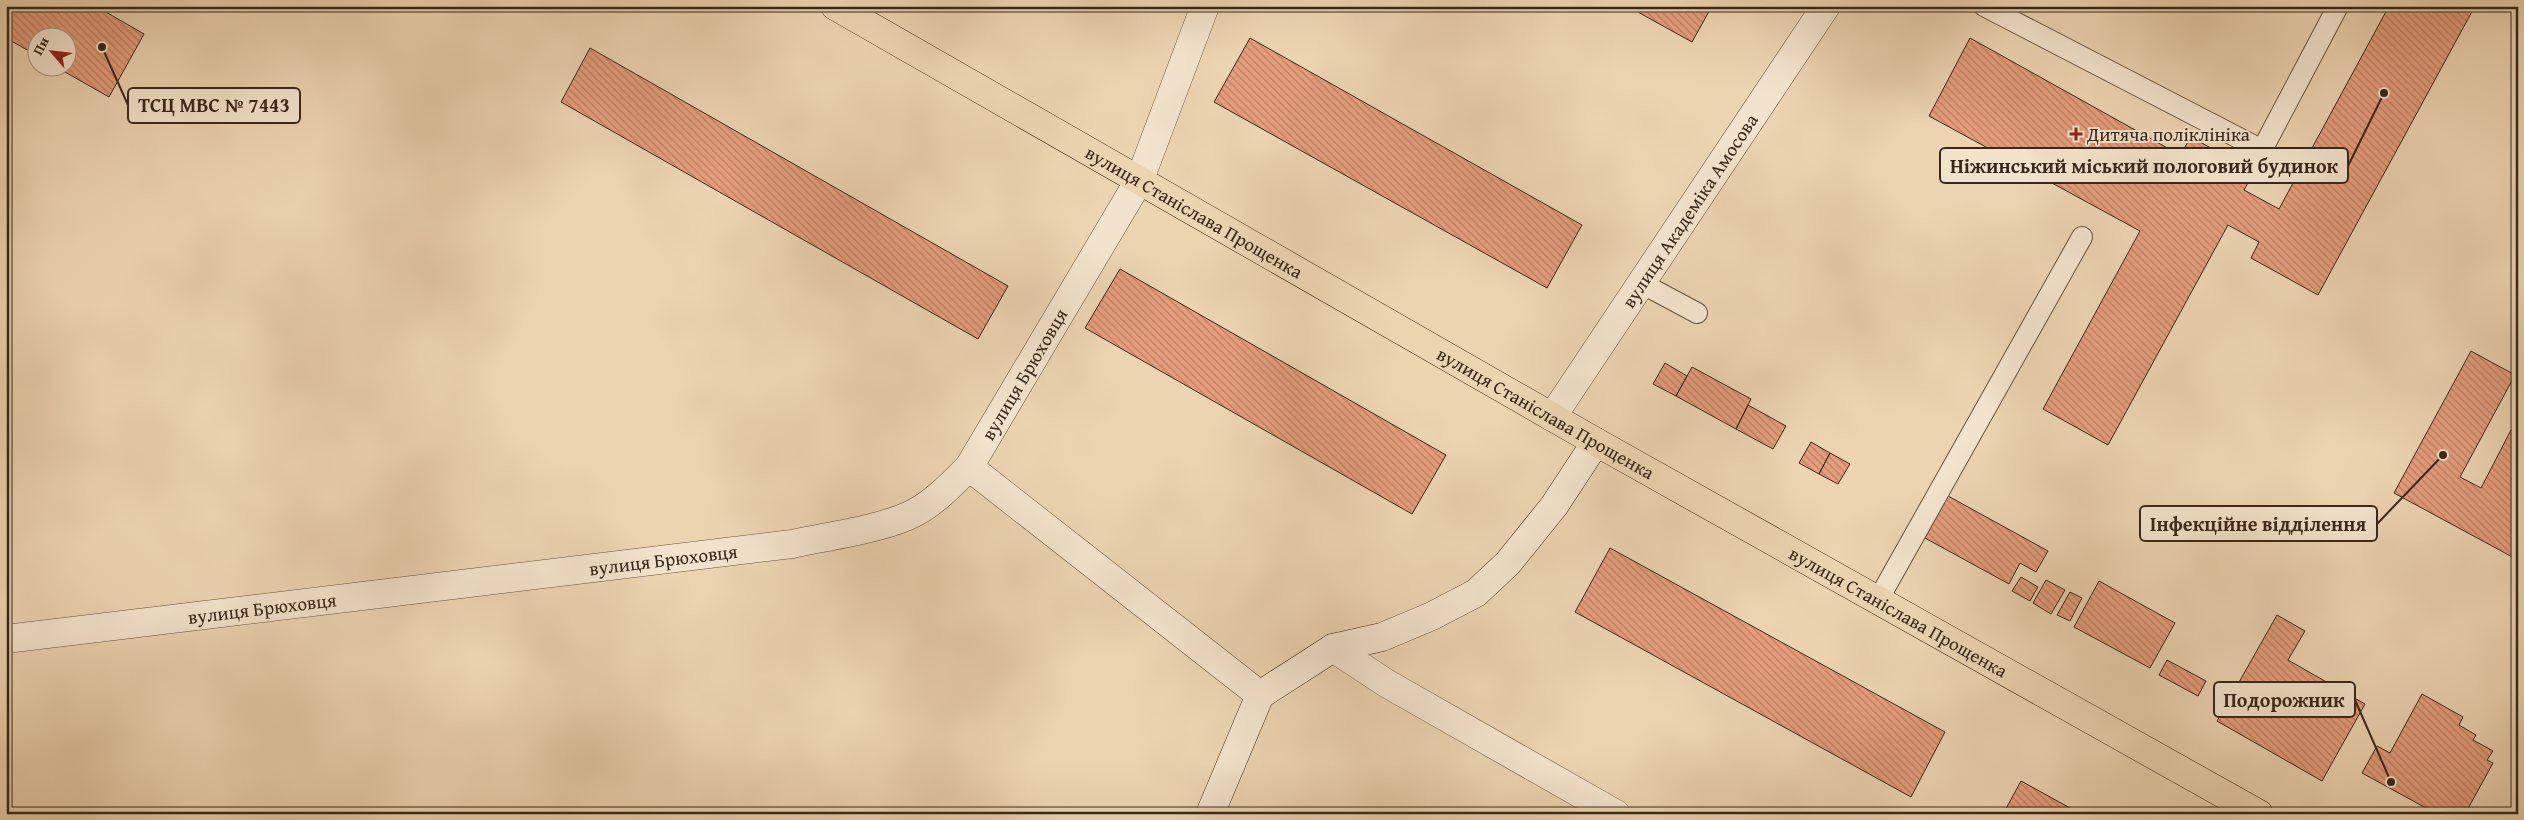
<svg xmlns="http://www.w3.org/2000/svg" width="2524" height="820" viewBox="0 0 2524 820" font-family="'Gentium Book Plus',serif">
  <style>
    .building { fill: url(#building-back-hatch); stroke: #37281a }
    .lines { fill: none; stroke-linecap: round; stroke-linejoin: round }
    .lane-casing { stroke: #645340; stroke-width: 22 }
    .street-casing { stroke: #645340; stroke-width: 29 }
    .secondary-casing { stroke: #37281a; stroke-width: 29 }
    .primary-casing { stroke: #37281a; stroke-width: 29 }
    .lane { stroke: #f3e3cc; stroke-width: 20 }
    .street { stroke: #f3e3cc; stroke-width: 28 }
    .secondary { stroke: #f3e3cc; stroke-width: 28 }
    .primary { stroke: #ecd4b1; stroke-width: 28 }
    .poi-dot { fill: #8f2418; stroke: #f3e3cc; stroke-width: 2 }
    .labels { text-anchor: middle; stroke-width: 4; stroke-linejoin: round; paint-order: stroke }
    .poi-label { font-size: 19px; fill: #37281a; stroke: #f3e3cc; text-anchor: start }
    .street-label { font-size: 19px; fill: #37281a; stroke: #f3e3cc }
    .leader { fill: none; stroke: #37281a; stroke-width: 2 }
    .callout-dot { fill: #37281a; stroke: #f3e3cc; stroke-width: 2 }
    .callout { fill: #f3e3cc; stroke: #37281a; stroke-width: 2 }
    .callout-label { font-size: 20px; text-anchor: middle; font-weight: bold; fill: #37281a }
  </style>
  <defs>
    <pattern id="building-back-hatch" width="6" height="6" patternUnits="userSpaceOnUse" patternTransform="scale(1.25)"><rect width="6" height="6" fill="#e59d7c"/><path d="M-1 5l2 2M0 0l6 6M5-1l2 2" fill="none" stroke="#ba8065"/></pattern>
  </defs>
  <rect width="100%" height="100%" fill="#ecd4b1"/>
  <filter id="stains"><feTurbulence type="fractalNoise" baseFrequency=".004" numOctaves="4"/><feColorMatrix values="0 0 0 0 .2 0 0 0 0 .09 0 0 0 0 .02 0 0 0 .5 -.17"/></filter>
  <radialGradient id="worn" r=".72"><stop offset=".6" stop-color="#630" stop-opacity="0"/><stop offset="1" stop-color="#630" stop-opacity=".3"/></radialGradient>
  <!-- building -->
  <path class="building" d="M6 6H99V8L144 34 109 97 58 68H68V38H38V56L6 38Z
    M1627 6H1712L1692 42Z
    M2389 6H2475L2318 295 2251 258 2259 242 2228 225 2108 445 2043 409 2140 231 1929 116 1970 38 2180 155 2191 137 2254 172 2244 190 2279 209Z
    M1250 38 1582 225 1547 288 1214 102Z
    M590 48 1008 286 978 339 561 102Z
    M1120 269 1446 455 1412 514 1085 328Z
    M2471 351 2515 375 2460 477 2481 488 2511 430 2518 434V560L2394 493Z
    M1665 363 1687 376 1676 396 1653 384Z
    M1692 367 1751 399 1736 429 1676 396Z
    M1748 405 1786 426 1773 449 1736 429Z
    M1811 442 1830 453 1819 474 1799 463Z
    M1830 453 1850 464 1838 484 1819 474Z
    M1948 496 2048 551 2036 572 2020 563 2009 584 1925 538Z
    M1610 548 1945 732 1911 797 1575 612Z
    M2021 577 2038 587 2030 601 2012 591Z
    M2046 580 2065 590 2051 614 2033 603Z
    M2099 581 2175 623 2150 668 2074 627Z
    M2070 592 2082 598 2070 621 2057 615Z
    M2277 615 2305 631 2288 660 2365 704 2322 781 2217 721Z
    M2167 660 2206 681 2198 696 2159 675Z
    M2422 694 2463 717 2459 725 2476 735 2473 740 2493 751 2487 760 2493 763 2465 814H2437L2362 773 2377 746 2390 753Z
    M2021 781 2081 814H2003Z"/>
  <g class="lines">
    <!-- lane casing -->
    <g class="lane-casing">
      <path id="lane" d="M1984 6 2262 150 2338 6
        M1641 283 1697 313
        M1878 600 2082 237"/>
    </g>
    <!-- street casing -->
    <g class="street-casing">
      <g id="street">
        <path id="s1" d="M1552 417 1826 6"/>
        <path d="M969 467 1260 695"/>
        <path id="s2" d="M6 639 792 544C828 536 885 529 916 512 936 501 953 483 969 467L1140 179 1205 6"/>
        <path d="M1333 648 1386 683 1616 814"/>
      </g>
    </g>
    <!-- secondary casing -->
    <g class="secondary-casing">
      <path id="secondary" d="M1210 814 1260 695 1333 648 1382 637 1432 616 1476 593 1508 563 1554 506 1596 442"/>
    </g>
    <!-- primary casing -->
    <g class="primary-casing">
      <g id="primary">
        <path id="s3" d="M835 6 1596 442 2259 814"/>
      </g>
    </g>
    <!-- lane -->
    <use href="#lane" class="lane"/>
    <!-- street -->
    <use href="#street" class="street"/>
    <!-- secondary -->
    <use href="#secondary" class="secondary"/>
    <!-- primary -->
    <use href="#primary" class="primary"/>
  </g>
  <!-- markers -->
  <path class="poi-dot" d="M2073.5 126.5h5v5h5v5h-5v5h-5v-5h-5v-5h5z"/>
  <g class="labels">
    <!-- poi labels -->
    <g class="poi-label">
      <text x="2087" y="141">Дитяча поліклініка</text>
    </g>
    <!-- street labels -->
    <g class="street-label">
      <text dy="7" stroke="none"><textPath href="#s3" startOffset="414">вулиця Станіслава Прощенка</textPath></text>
      <text dy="7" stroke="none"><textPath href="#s1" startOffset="248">вулиця Академіка Амосова</textPath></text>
      <text dy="7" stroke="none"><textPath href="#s2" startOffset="1098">вулиця Брюховця</textPath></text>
      <text dy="7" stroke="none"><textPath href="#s3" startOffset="819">вулиця Станіслава Прощенка</textPath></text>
      <text dy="7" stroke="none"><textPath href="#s2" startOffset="662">вулиця Брюховця</textPath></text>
      <text dy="7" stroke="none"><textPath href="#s2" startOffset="258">вулиця Брюховця</textPath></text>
      <text dy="7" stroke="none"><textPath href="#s3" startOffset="1224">вулиця Станіслава Прощенка</textPath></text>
    </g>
  </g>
  <!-- callouts -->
  <path class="leader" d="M102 47L128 105M2384 93L2348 166M2443 455L2377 524M2391 782L2355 700"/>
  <g class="callout-dot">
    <circle cx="102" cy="47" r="5"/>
    <circle cx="2384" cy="93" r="5"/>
    <circle cx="2443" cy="455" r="5"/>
    <circle cx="2391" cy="782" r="5"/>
  </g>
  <g class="callout">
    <rect x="128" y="88" width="172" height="35" rx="5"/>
    <rect x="1940" y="148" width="408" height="35" rx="5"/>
    <rect x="2140" y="506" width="237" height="35" rx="5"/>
    <rect x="2214" y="682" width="141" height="35" rx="5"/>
  </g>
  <g class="callout-label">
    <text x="214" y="112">ТСЦ МВС № 7443</text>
    <text x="2144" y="173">Ніжинський міський пологовий будинок</text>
    <text x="2258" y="531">Інфекційне відділення</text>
    <text x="2284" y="707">Подорожник</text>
  </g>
  <!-- margin -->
  <rect width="2524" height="820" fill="none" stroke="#ecd4b1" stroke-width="25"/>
  <rect x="8" y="8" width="2509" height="805" fill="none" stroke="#37281a" stroke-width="2.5"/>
  <rect x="12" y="12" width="2499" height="795" fill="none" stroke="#37281a"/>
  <!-- north arrow -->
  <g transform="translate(52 52) rotate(298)"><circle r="24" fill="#f3e3cc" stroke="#a89885"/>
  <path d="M0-4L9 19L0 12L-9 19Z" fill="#8f2418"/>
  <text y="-8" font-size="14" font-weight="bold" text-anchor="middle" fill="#37281a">Пн</text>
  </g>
  <rect width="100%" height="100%" filter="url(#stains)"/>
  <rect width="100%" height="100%" fill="url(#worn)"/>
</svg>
